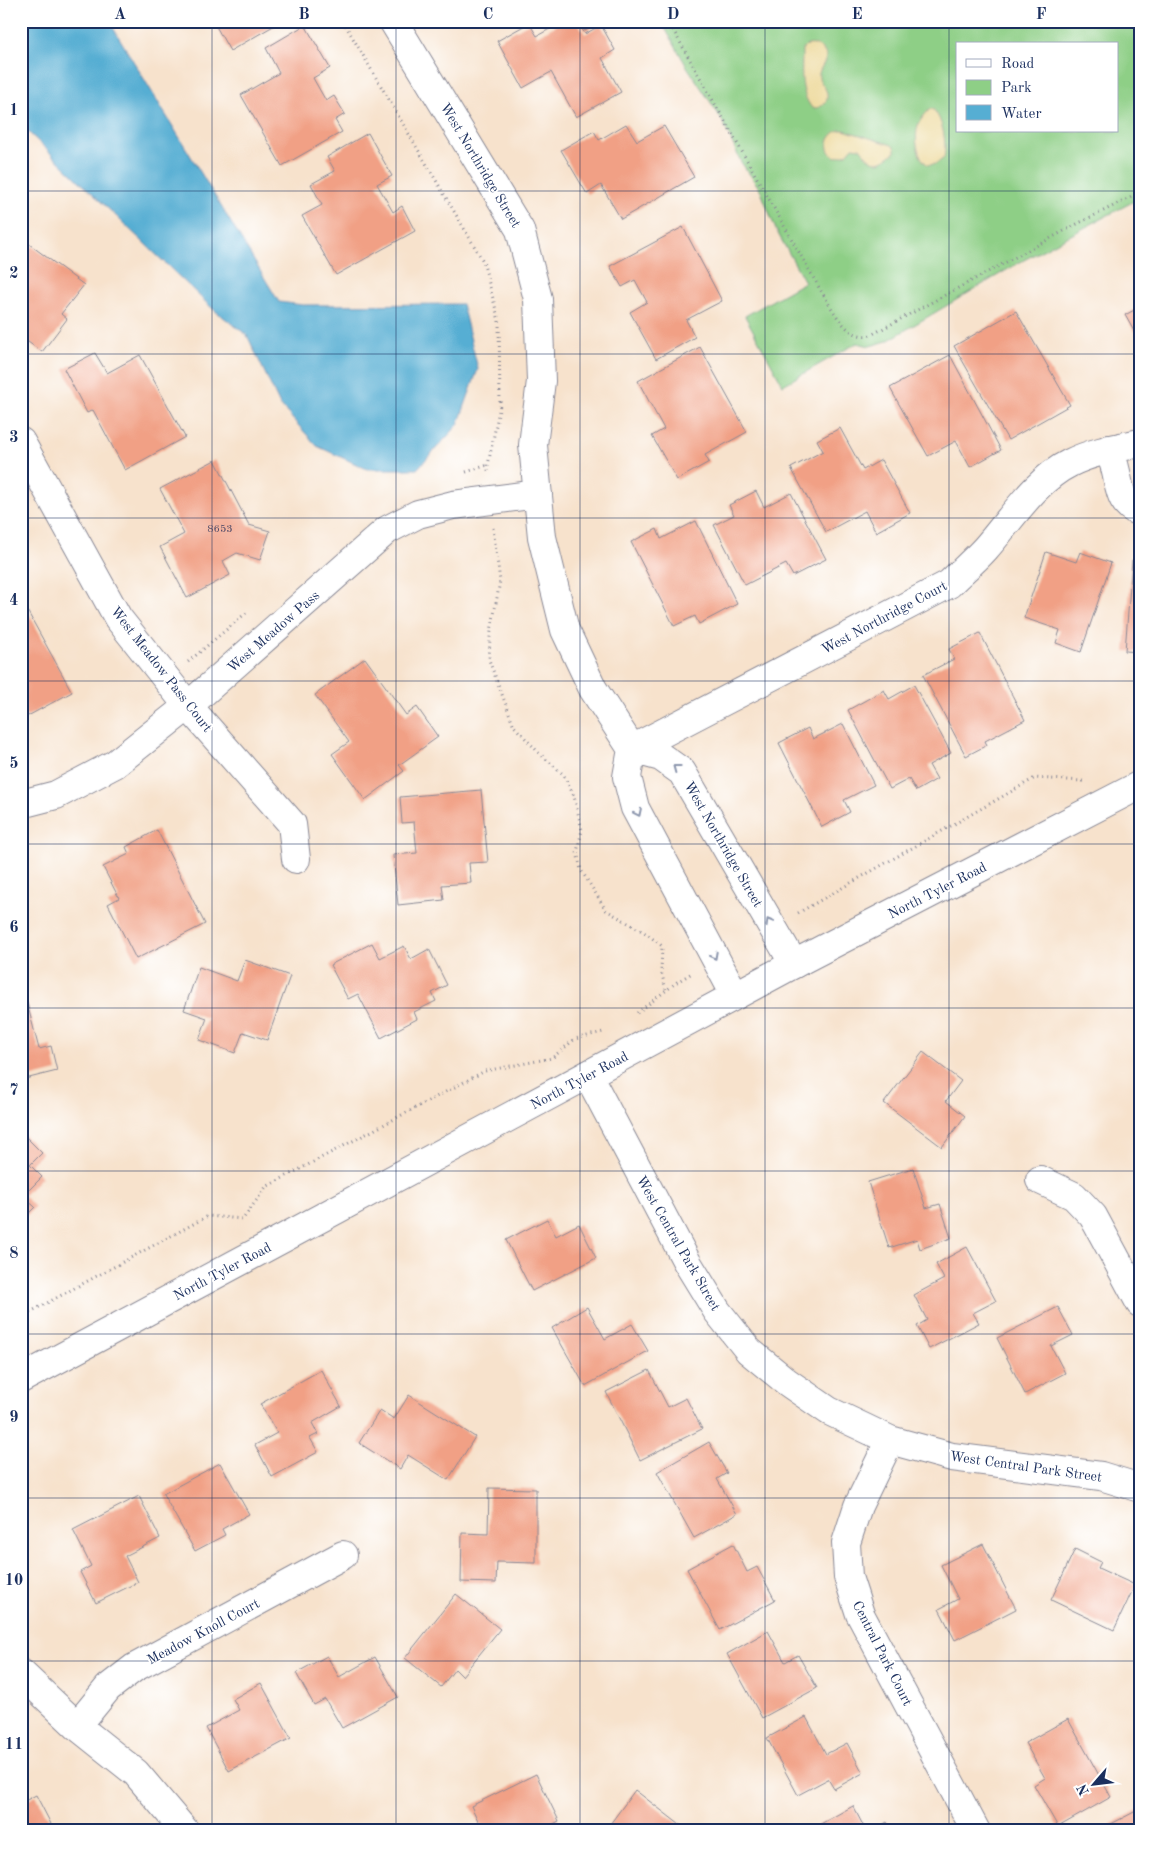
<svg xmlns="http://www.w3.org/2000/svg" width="1161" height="1852" viewBox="0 0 1161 1852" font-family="'Old Standard TT',serif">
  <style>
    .green { fill: #8ecf86; stroke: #547f72; fill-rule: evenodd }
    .sand { fill: #eeda9e; stroke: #84847e }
    .water { fill: #56aed3; stroke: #386e98 }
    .building { fill: #f1a085 }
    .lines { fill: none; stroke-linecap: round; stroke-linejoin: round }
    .minor-casing { stroke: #898895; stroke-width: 30 }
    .major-casing { stroke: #898895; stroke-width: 30 }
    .path { stroke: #898895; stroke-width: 3; stroke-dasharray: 1 4; stroke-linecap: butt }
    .minor { stroke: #fff; stroke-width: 28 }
    .major { stroke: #fff; stroke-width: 28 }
    .oneway { stroke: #8d97ae }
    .grid { fill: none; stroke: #1b2f5e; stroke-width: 1; stroke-opacity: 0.55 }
    .labels { text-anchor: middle; stroke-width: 4; stroke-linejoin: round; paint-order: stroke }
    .number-label { font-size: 11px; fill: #504b68 }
    .street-label { font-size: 14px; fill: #1b2f5e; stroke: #fff }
    .neatline { fill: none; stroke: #1b2f5e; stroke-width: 2 }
    .grid-label { font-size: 16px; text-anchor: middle; font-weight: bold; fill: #1b2f5e }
  </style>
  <rect width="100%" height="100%" fill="#fff"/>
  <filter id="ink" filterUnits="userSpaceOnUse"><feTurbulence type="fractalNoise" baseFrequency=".02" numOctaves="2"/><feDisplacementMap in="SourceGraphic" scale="10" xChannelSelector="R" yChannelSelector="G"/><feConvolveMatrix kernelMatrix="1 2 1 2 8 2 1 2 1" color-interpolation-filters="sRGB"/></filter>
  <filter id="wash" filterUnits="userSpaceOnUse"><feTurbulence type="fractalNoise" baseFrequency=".0096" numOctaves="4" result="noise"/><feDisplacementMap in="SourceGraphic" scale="20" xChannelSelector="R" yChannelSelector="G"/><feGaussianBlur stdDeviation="1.12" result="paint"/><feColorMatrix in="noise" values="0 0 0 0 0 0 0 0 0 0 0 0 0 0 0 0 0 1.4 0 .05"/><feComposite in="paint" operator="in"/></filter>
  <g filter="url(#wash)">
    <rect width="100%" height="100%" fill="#f7e2cc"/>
    <!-- green -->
    <path class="green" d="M661 21H1140V198L1022 261 887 341 870 346 857 343 783 385 745 316 805 282 776 230 760 189 741 162 721 118 686 65ZM957 44H1117V131H957Z"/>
    <!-- sand -->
    <path class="sand" d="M808 45C814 44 818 45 822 49 833 60 817 66 819 78 820 81 823 85 825 88 831 99 824 109 812 108 799 92 802 70 802 50L804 47Z
      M930 109H933C943 119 947 144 944 158L936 164 928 165C917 158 914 138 918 125 920 120 926 113 930 109Z
      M839 130H844L892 145 895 148V152C878 166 873 166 860 148L853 147 847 154 836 157C823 152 826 136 839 130Z"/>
    <!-- water -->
    <path class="water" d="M21 21H109L279 302 303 305 462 304 478 369 458 425 417 469H367L317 446 280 405 247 335 214 310 21 125Z"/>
    <g id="blocks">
      <!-- building -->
      <path class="building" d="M213 21H282L230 51Z
        M564 21H577L585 34 601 25 615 50 602 58 621 92 576 117 551 72 523 88 497 41 529 23 537 36Z
        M580 21H596L597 24 585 31Z
        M305 25 330 68 313 78 326 101 334 96 345 114 335 120 342 132 282 166 241 95 279 73 266 48Z
        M626 124 637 141 664 126 694 177 621 219 601 185 587 194 561 150 594 131 599 140Z
        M368 133 392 176 377 184 393 212 402 206 415 231 336 275 302 216 322 205 311 184 335 171 327 157Z
        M683 227 722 301 686 320 695 337 656 359 630 312 647 302 635 280 622 287 610 266Z
        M21 238 84 285 61 314 67 319 42 352 21 337Z
        M1140 307V342L1125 315Z
        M1016 311 1070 405 1008 440 954 346Z
        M700 347 747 432 705 455 709 462 677 480 652 436 664 429 638 381Z
        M95 353 107 373 140 355 185 437 125 470 93 410 87 413 64 369Z
        M950 355 1001 450 970 467 956 441 928 456 890 388Z
        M840 428 863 470 881 460 910 513 876 532 865 511 826 532 791 468 823 451 817 440Z
        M215 460 249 525 270 531 260 560 237 553 223 561 230 575 187 598 160 547 184 534 160 489Z
        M756 491 764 507 791 493 826 559 793 576 786 564 745 585 714 525 734 515 729 505Z
        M696 521 737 604 699 624 695 616 674 626 631 542 657 529 661 539Z
        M1046 552 1076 562 1080 552 1111 563 1081 652 1056 643 1060 630 1024 618Z
        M1132 560H1140V652L1125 651Z
        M24 605 72 692 26 717 21 708V607Z
        M980 633 1025 720 985 741 987 745 966 756 923 675 954 659 949 649Z
        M365 658 406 715 417 707 438 737 399 765 404 771 365 800 332 754 349 742 315 695Z
        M914 685 951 753 929 765 937 779 916 791 909 779 890 789 848 710 884 690 889 699Z
        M843 724 874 785 844 800 850 812 822 827 779 743 808 728 813 739Z
        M481 790 488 862 469 863 471 883 442 885 444 900 398 905 393 855 417 853 414 822 402 823 400 797Z
        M157 830 205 924 136 959 108 904 119 898 103 867 129 854 126 847Z
        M372 943 380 958 404 946 411 959 429 949 447 985 432 993 436 1001 414 1012 417 1019 381 1038 358 994 348 999 330 965Z
        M245 960 290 976 267 1040 243 1032 235 1053 199 1040 207 1018 184 1010 199 967 237 981Z
        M21 980 39 1049 51 1046 57 1071 21 1080Z
        M923 1052 961 1081 946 1101 965 1116 942 1147 884 1103Z
        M21 1132 42 1153 30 1165 42 1177 23 1196 35 1207 21 1221Z
        M913 1168 926 1208 940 1204 951 1238 920 1249 917 1239 889 1248 868 1182Z
        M547 1219 556 1236 579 1224 596 1258 532 1291 506 1240Z
        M967 1247 996 1301 973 1313 979 1323 929 1349 917 1326 927 1320 914 1295 944 1279 936 1264Z
        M587 1307 605 1339 632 1324 648 1351 585 1386 552 1328Z
        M1058 1307 1073 1335 1051 1346 1065 1373 1025 1394 997 1338Z
        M321 1370 341 1406 312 1423 318 1434 310 1438 318 1452 272 1477 255 1445 277 1433 260 1404Z
        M649 1370 668 1407 686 1398 702 1429 640 1460 606 1392Z
        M409 1395 475 1437 448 1480 408 1455 400 1469 359 1443 380 1410 394 1419Z
        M709 1442 727 1473 717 1479 737 1514 694 1538 657 1472Z
        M220 1463 249 1514 222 1529 225 1535 195 1551 163 1494Z
        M489 1488 536 1489V1563L497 1562 496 1583 461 1582 462 1533 488 1534Z
        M139 1496 160 1538 125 1556 138 1582 96 1603 80 1572 91 1566 73 1530Z
        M733 1544 747 1572 757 1567 775 1600 720 1630 687 1569Z
        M983 1544 1016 1609 955 1640 939 1609 958 1599 941 1565Z
        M1075 1549 1101 1562 1098 1568 1135 1585 1114 1630 1051 1600Z
        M456 1594 500 1629 462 1676 455 1669 441 1687 405 1658Z
        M768 1631 785 1662 798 1655 817 1688 762 1718 727 1654Z
        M327 1656 339 1677 375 1657 398 1697 342 1728 325 1699 314 1705 296 1673Z
        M261 1683 291 1738 229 1771 206 1728 239 1710 233 1699Z
        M806 1717 826 1754 847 1743 863 1773 834 1789 828 1779 798 1795 767 1738Z
        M1068 1719 1111 1797 1058 1827 1034 1785 1045 1778 1025 1743Z
        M536 1774 559 1821 540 1831H483L471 1806Z
        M635 1790 684 1828 682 1831H605Z
        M36 1795 51 1824 39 1831H21V1803Z
        M853 1806 866 1831H808Z
        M1140 1809V1831H1114L1111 1824Z
        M887 1822 892 1831H871Z"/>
    </g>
  </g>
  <g filter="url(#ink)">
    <use href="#blocks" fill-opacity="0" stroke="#898895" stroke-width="1"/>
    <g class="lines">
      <!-- minor casing -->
      <g class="minor-casing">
        <path id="minor" d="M393 21 520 230 538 299 541 381 533 445 542 537 565 630 593 689 632 749 661 757 682 772 794 964
          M21 442 118 618 188 706 292 824 296 859
          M1108 449C1110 455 1114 462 1115 468 1120 486 1119 505 1140 512
          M632 749 949 584C961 572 974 561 985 549 1010 521 1035 480 1070 463 1092 452 1116 448 1140 443
          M632 749 627 777 635 808 735 995
          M21 804 56 795 115 764 188 706 387 530 418 514 453 505 538 494
          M588 1075 687 1262 717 1311 749 1351 787 1382 829 1411 890 1440 952 1457 1101 1476 1140 1488
          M1040 1180 1074 1196 1093 1216 1140 1303
          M890 1440 858 1506 846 1543 848 1577 860 1614 976 1831
          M21 1673 77 1726 136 1773 185 1831
          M77 1726 108 1688 134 1668 343 1555"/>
      </g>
      <!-- major casing -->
      <g class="major-casing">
        <path id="major" d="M21 1379 794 964 1140 785"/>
      </g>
      <!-- path -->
      <path class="path" d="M343 21 483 261 499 321 500 405 488 465V472
        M668 21 821 291C833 309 846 341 871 335L1075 225 1140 193
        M466 472 488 465
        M493 528 500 581 490 637 489 660 514 726 539 753 564 775 574 796 582 830 577 852 581 870 606 910 647 934 662 946 661 971 666 990
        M188 662 246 613
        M798 913 1035 778 1083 781
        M637 1013 677 982 692 973
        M21 1317 208 1216 243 1219 266 1187 485 1071 552 1058 575 1039 603 1032"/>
      <!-- minor -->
      <use href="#minor" class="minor"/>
      <!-- major -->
      <use href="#major" class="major"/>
    </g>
    <!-- one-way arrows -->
    <defs><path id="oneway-chevron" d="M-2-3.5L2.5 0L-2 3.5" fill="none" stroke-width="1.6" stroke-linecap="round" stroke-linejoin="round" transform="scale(1.25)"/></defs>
    <g class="oneway">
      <use href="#oneway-chevron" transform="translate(676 768) rotate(-143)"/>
      <use href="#oneway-chevron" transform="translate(638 813) rotate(64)"/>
      <use href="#oneway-chevron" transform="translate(769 922) rotate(-120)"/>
      <use href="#oneway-chevron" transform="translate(714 956) rotate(62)"/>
    </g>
  </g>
  <!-- grid -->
  <path class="grid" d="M212 21V1831M396 21V1831M580 21V1831M765 21V1831M949 21V1831M21 191H1140M21 354H1140M21 518H1140M21 681H1140M21 844H1140M21 1008H1140M21 1171H1140M21 1334H1140M21 1498H1140M21 1661H1140"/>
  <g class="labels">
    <!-- number labels -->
    <g class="number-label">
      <text x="220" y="532">8653</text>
    </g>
    <!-- street labels -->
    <g class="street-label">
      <text transform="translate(481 165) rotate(59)" y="5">West Northridge Street</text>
      <text transform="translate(884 617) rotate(-28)" y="5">West Northridge Court</text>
      <text transform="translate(273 631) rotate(-41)" y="5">West Meadow Pass</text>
      <text transform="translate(162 669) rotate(52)" y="5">West Meadow Pass Court</text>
      <text transform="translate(724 844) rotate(60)" y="5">West Northridge Street</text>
      <text transform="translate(937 890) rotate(-27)" y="5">North Tyler Road</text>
      <text transform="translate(579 1080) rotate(-28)" y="5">North Tyler Road</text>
      <text transform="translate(679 1243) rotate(60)" y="5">West Central Park Street</text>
      <text transform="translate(222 1271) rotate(-28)" y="5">North Tyler Road</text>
      <text transform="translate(1026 1466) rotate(8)" y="5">West Central Park Street</text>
      <text transform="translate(203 1631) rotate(-28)" y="5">Meadow Knoll Court</text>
      <text transform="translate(883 1653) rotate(63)" y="5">Central Park Court</text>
    </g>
  </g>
  <!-- margin -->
  <rect width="1161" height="1852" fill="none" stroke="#fff" stroke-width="55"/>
  <!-- legend -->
  <rect x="956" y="42" width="162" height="90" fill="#ffffff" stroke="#a4acbf"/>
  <rect x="966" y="59" width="25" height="8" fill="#ffffff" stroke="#a4acbf"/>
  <text x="1001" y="68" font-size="15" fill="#1b2f5e">Road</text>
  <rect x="966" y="80" width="25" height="15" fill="#8ecf86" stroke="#a4acbf"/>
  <text x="1001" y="92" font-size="15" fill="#1b2f5e">Park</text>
  <rect x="966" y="105" width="25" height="15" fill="#56aed3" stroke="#a4acbf"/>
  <text x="1001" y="118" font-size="15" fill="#1b2f5e">Water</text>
  <!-- north arrow -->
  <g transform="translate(1094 1784) rotate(242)" stroke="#ffffff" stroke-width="4" paint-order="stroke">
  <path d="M0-4L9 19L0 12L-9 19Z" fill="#1b2f5e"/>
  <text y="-8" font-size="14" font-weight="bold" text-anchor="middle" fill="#1b2f5e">N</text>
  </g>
  <rect x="28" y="28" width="1106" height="1796" class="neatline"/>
  <g class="grid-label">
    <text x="120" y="19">A</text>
    <text x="304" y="19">B</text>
    <text x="488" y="19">C</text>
    <text x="673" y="19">D</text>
    <text x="857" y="19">E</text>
    <text x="1041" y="19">F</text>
    <text x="14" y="115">1</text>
    <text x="14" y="278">2</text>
    <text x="14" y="442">3</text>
    <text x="14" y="605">4</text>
    <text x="14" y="768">5</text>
    <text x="14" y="932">6</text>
    <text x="14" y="1095">7</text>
    <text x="14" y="1258">8</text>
    <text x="14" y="1422">9</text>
    <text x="14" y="1585">10</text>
    <text x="14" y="1749">11</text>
  </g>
</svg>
